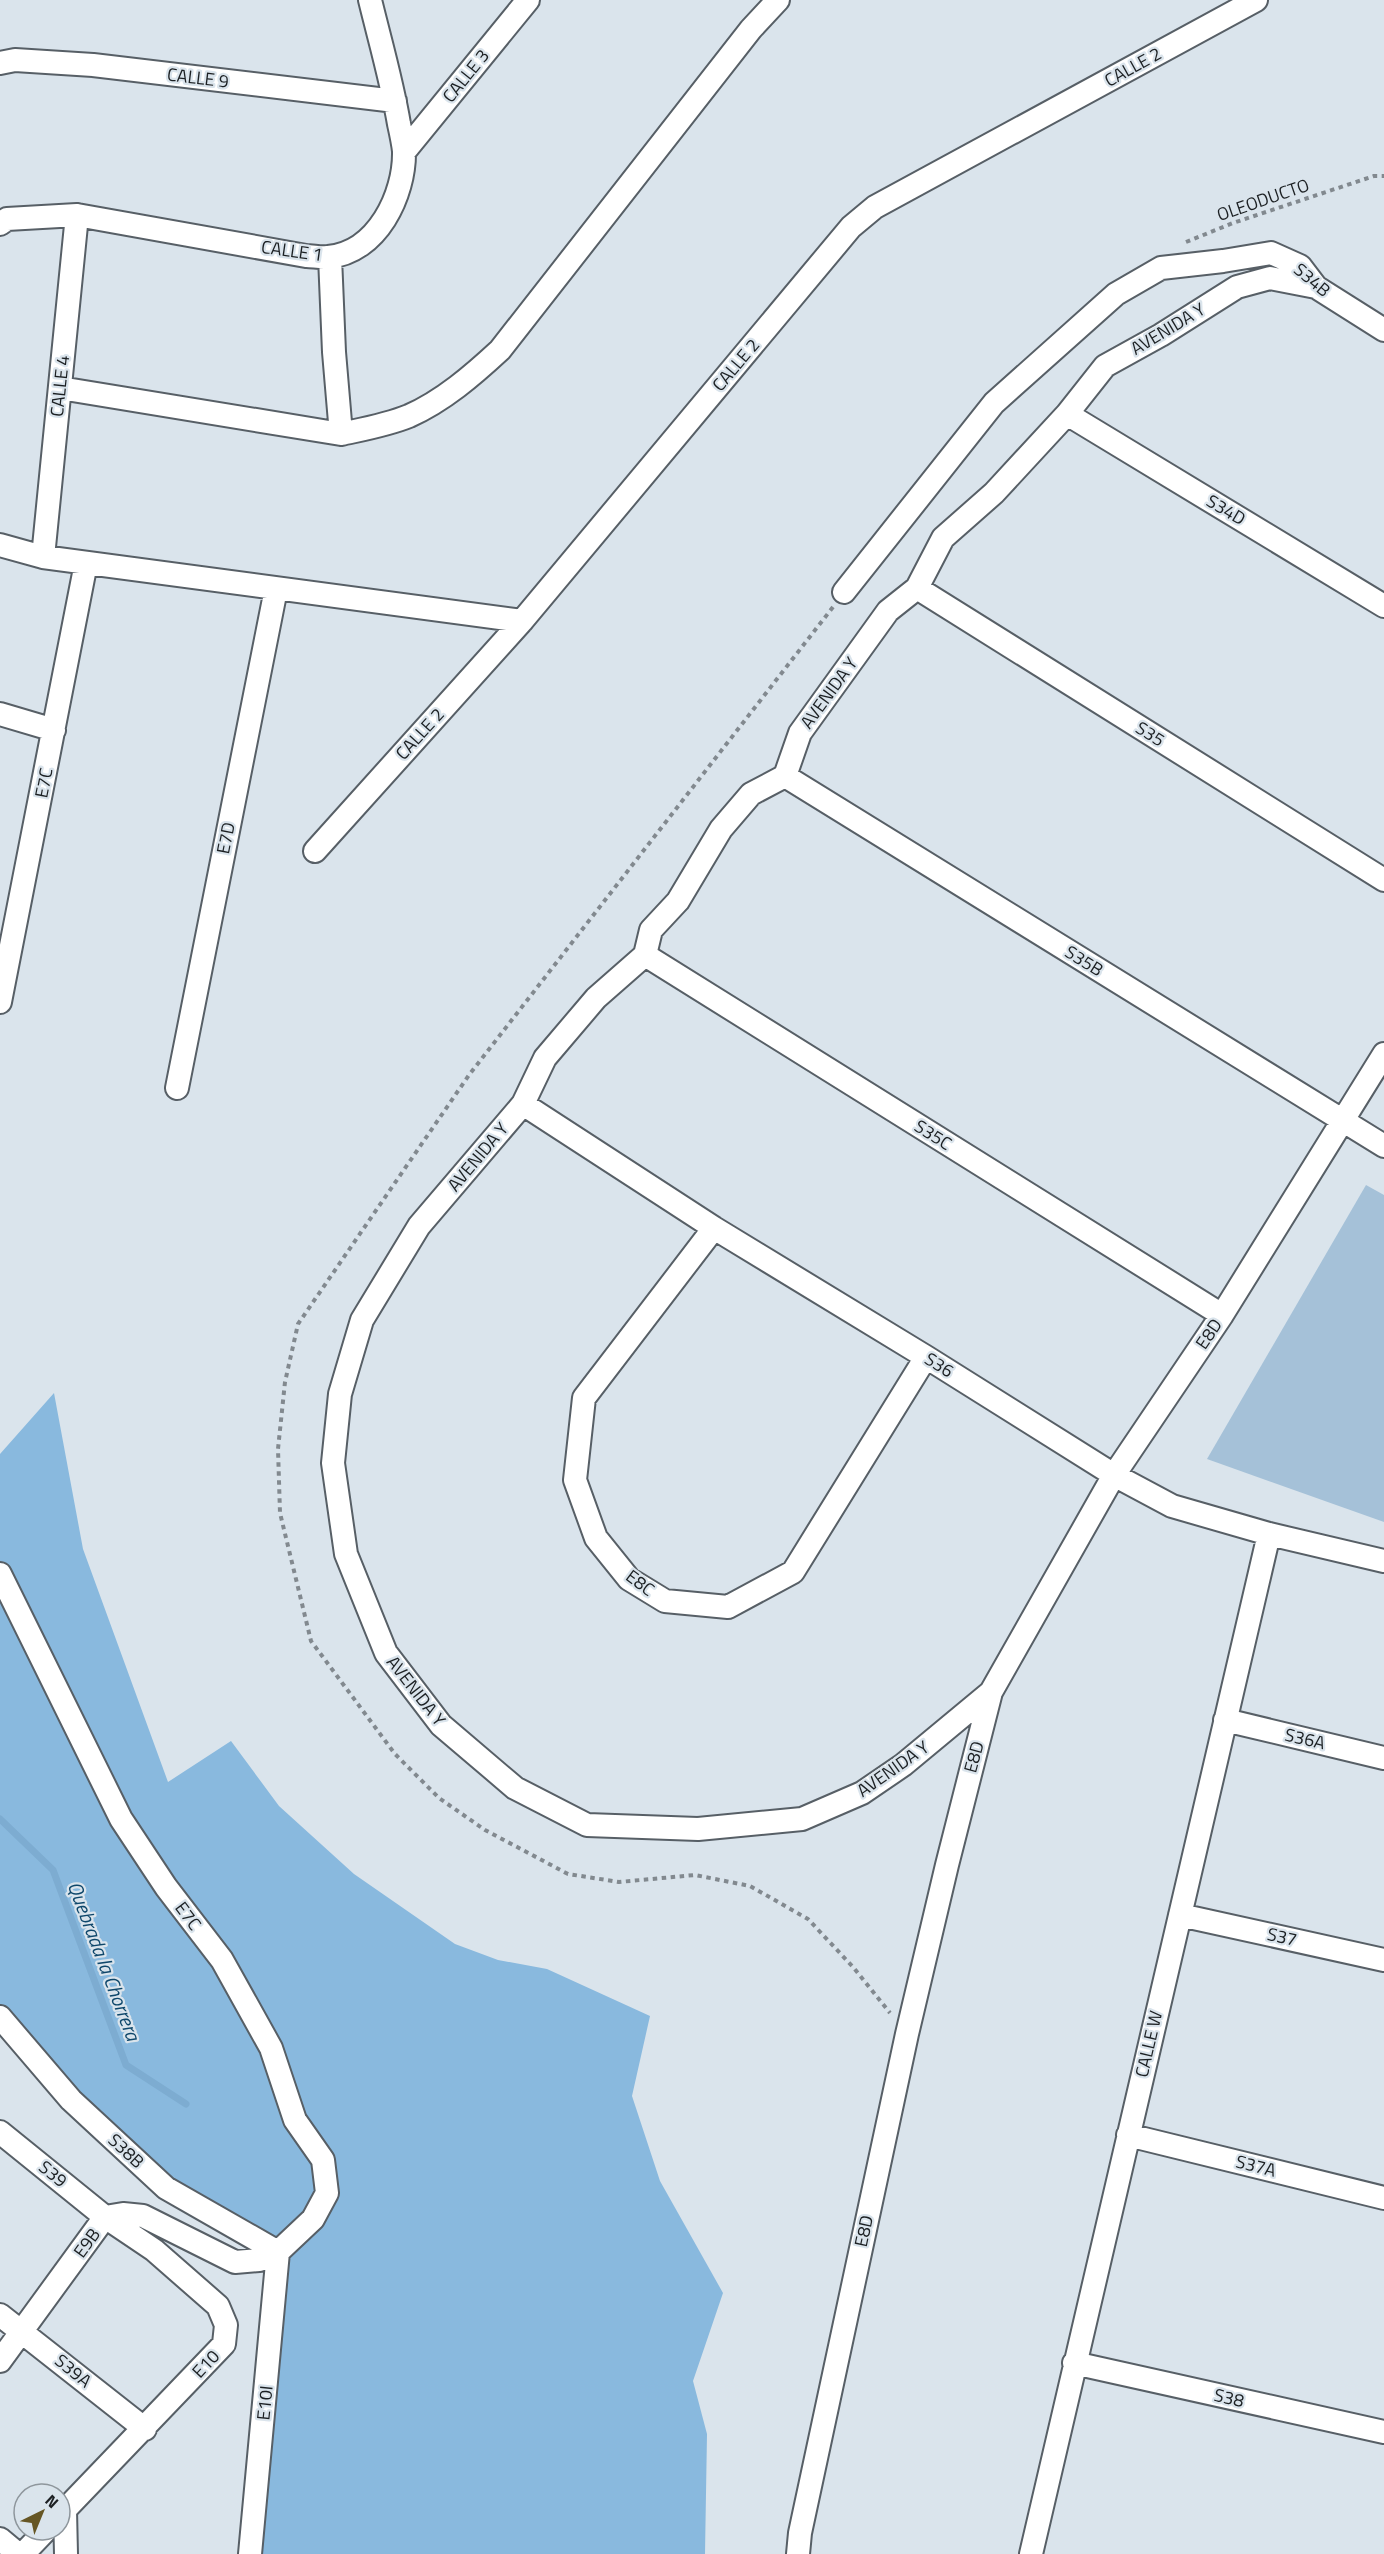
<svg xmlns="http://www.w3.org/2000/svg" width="1384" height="2554" viewBox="0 0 1384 2554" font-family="'Titillium Web',sans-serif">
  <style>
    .green { fill: #a5c1d8 }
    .forest { fill: #89b9de }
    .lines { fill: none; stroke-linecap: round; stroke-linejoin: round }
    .stream { stroke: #7dacd1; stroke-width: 7 }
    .minor-casing { stroke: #575f66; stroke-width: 26 }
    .path { stroke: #82898f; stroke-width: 4; stroke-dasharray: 4.5 4.5; stroke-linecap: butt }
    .minor { stroke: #fff; stroke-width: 22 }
    .labels { text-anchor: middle; stroke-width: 4.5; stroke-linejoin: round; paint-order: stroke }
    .street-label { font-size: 18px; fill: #1c2023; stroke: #dae4ec }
    .water-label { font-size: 20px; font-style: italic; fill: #0e476b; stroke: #dae4ec }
  </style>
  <rect width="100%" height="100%" fill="#dae4ec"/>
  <!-- green -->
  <path class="green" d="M1366 1185 1384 1195V1522L1207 1459Z"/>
  <!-- forest -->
  <path class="forest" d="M54 1393 83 1549 168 1782 231 1741 279 1806 354 1874 455 1944 498 1960 547 1969 650 2016 632 2096 660 2181 723 2293 693 2381 707 2434 705 2554H250L278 2252 166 2188 0 2017V1454Z"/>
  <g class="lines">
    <!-- stream -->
    <path class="stream" d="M0 1819 53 1870 126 2065 186 2104"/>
    <!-- minor casing -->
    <g class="minor-casing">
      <path id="minor" d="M0 63 15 60 93 65 395 101
        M404 152 528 0
        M0 224 7 219 77 215 306 256C313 256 321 258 328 257 377 253 405 195 404 151 403 142 401 133 399 124 392 82 380 41 370 0
        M330 257 334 352 341 434
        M60 388 341 434C364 429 387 425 409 416 443 401 473 375 500 350L751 29 778 0
        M1067 414 1384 606
        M0 545 43 557 522 621
        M43 557 77 215
        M917 588 1384 880
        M844 592 994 403 1116 294 1161 268 1223 261 1271 253 1300 266 1316 287 1384 330
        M0 714 54 730
        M785 776 1384 1146
        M315 851 522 621 851 227 875 207 1256 0
        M645 955 1222 1315
        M0 1002 86 563
        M177 1088 276 589
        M523 1104 714 1228 926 1357 1114 1475 1172 1506 1269 1534 1384 1561
        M714 1228 584 1398 575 1480 596 1538 629 1579 665 1601 728 1607 793 1572 926 1357
        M0 1574 121 1819 166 1887 222 1960 271 2048 295 2120 323 2160 327 2193 313 2219 278 2252 259 2260 235 2262 143 2216 123 2214 105 2217 0 2361
        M991 1692 903 1765 862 1793 802 1819 698 1829 587 1825 515 1788 441 1725 386 1653 346 1554 333 1463 340 1394 362 1320 419 1226 523 1104 545 1058 596 998 645 955 651 930 678 901 721 829 751 794 785 776 800 733 888 611 917 588 943 538 994 493 1067 414 1105 366 1161 335 1237 287 1270 278 1316 287
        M1225 1720 1384 1758
        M1180 1915 1384 1960
        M0 2017 71 2100 166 2188 278 2252
        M0 2132 105 2217 154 2250 218 2306 226 2325 224 2344 60 2515
        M1128 2135 1384 2198
        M0 2315 145 2429
        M1074 2363 1384 2432
        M65 2510 66 2554
        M0 2539 18 2554
        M23 2554 46 2530
        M250 2554 278 2252
        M798 2554 800 2533 907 2034 947 1865 991 1692 1114 1475 1222 1315 1384 1054
        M1031 2554 1269 1534"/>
    </g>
    <!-- path -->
    <path class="path" d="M1186 242 1233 223 1374 176H1384
      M833 607 469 1075 298 1324 285 1382 278 1449 280 1513 311 1641 395 1754 439 1798 485 1830 568 1874 619 1882 695 1875 750 1886 808 1919 853 1967 890 2013"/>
    <!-- minor -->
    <use href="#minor" class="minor"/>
  </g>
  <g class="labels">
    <!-- street labels -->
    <g class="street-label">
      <text transform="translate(1133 67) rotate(-29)" y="6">CALLE 2</text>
      <text transform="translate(466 76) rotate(-51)" y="6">CALLE 3</text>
      <text transform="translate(198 78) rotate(7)" y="6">CALLE 9</text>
      <text transform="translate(1263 200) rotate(-19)" y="6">OLEODUCTO</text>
      <text transform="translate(292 251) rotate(8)" y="6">CALLE 1</text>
      <text transform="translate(1312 280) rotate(40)" y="6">S34B</text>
      <text transform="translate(1168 329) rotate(-31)" y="6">AVENIDA Y</text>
      <text transform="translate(736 365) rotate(-50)" y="6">CALLE 2</text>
      <text transform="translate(60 386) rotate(-84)" y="6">CALLE 4</text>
      <text transform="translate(1226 510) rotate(31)" y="6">S34D</text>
      <text transform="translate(829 693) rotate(-54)" y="6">AVENIDA Y</text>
      <text transform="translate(420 734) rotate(-48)" y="6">CALLE 2</text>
      <text transform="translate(1150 734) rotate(32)" y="6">S35</text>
      <text transform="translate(44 783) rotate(-79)" y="6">E7C</text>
      <text transform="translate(226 838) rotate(-79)" y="6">E7D</text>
      <text transform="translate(1084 961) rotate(32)" y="6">S35B</text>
      <text transform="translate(933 1135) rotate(32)" y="6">S35C</text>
      <text transform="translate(478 1157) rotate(-50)" y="6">AVENIDA Y</text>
      <text transform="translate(1209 1334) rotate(-56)" y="6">E8D</text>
      <text transform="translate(939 1365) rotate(32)" y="6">S36</text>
      <text transform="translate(640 1583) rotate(37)" y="6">E8C</text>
      <text transform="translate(416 1691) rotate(52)" y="6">AVENIDA Y</text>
      <text transform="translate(1305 1739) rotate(13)" y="6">S36A</text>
      <text transform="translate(974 1757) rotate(-75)" y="6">E8D</text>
      <text transform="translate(893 1769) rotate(-35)" y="6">AVENIDA Y</text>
      <text transform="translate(188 1916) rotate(53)" y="6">E7C</text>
      <text transform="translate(1282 1937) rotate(12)" y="6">S37</text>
      <text transform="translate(1149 2044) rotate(-77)" y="6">CALLE W</text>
      <text transform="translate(126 2151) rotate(43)" y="6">S38B</text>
      <text transform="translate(1256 2166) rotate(14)" y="6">S37A</text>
      <text transform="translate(53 2174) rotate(39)" y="6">S39</text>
      <text transform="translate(864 2231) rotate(-78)" y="6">E8D</text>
      <text transform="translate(87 2243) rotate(-54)" y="6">E9B</text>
      <text transform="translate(206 2364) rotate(-47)" y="6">E10</text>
      <text transform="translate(73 2371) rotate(39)" y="6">S39A</text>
      <text transform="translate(1229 2398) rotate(13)" y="6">S38</text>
      <text transform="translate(265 2403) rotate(-84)" y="6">E10I</text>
    </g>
    <!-- water labels -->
    <g class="water-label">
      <text transform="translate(104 1961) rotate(69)" y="7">Quebrada la Chorrera</text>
    </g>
  </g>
  <!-- north arrow -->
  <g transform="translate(42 2512) rotate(43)"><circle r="28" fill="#dae4ec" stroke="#8e969c" stroke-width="1.5"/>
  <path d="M0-4.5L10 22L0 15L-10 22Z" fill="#665624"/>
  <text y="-9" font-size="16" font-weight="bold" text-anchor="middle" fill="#1c2023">N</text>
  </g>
</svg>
